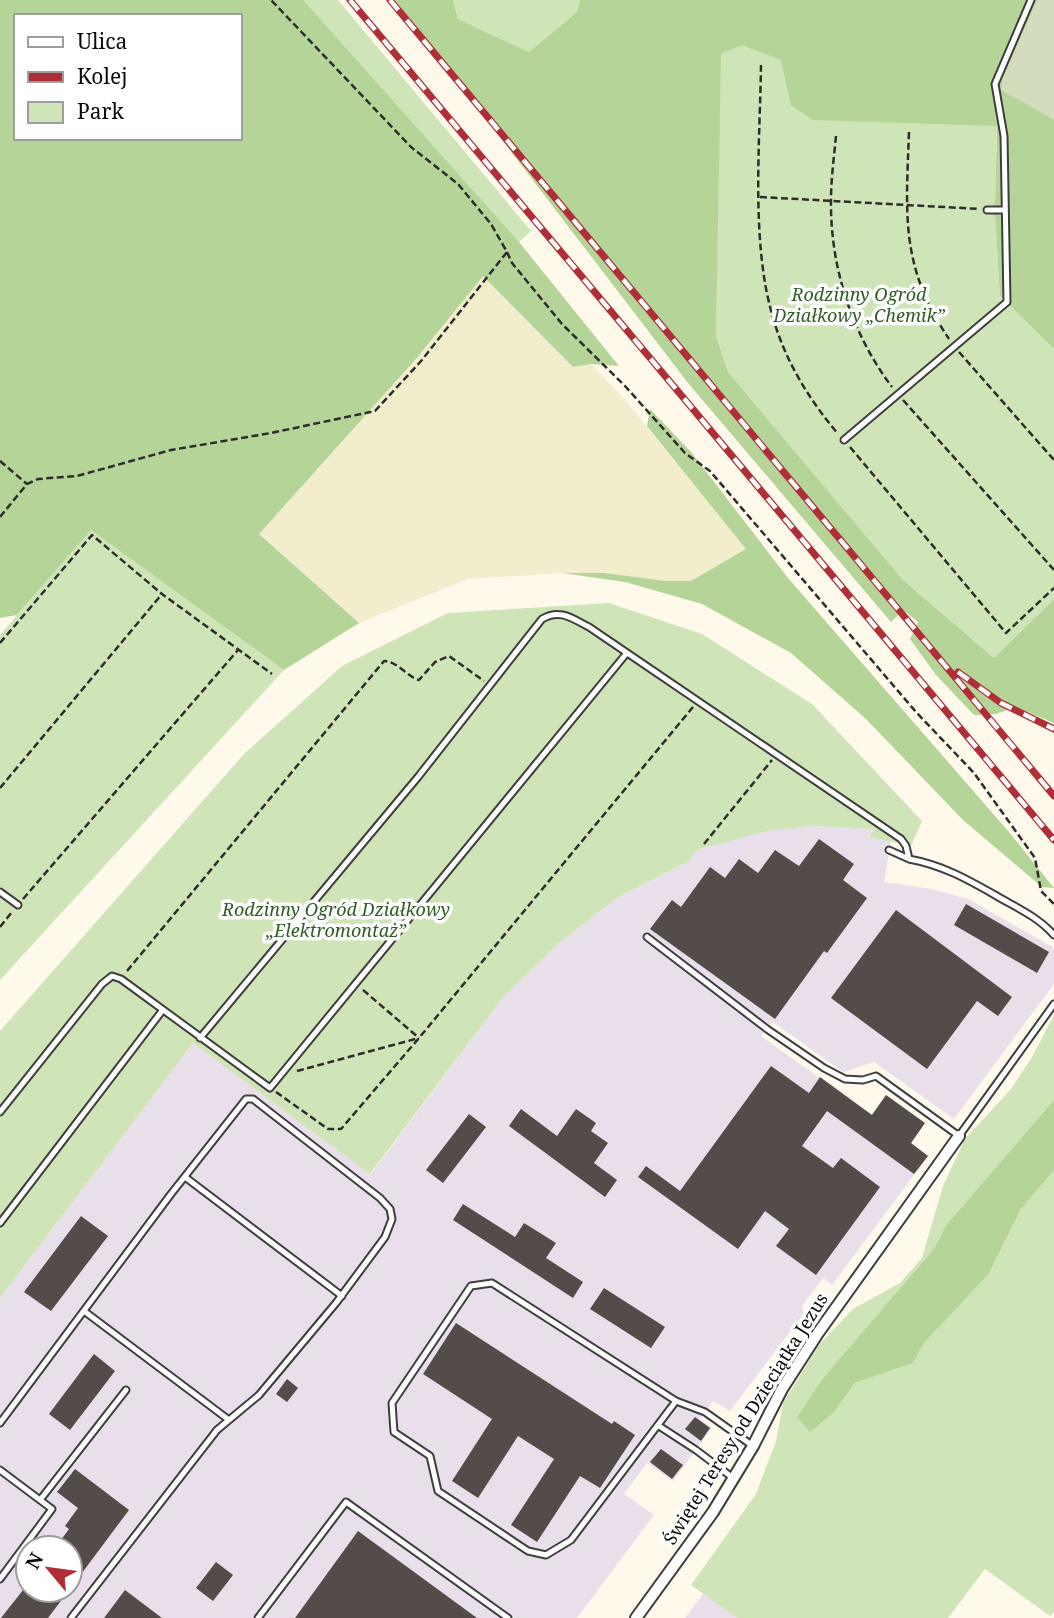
<svg xmlns="http://www.w3.org/2000/svg" width="1054" height="1618" viewBox="0 0 1054 1618" font-family="'Noto Serif',serif">
  <style>
    .industrial { fill: #e8dfea; fill-rule: evenodd }
    .farmland { fill: #f1edcd }
    .green { fill: #d0e5b7; fill-rule: evenodd }
    .forest { fill: #b4d498; fill-rule: evenodd }
    .cemetery { fill: #d3ddbe }
    .building { fill: #534c48 }
    .lines { fill: none; stroke-linecap: round; stroke-linejoin: round }
    .service-casing { stroke: #3e3e3e; stroke-width: 9 }
    .minor-casing { stroke: #3e3e3e; stroke-width: 14 }
    .path { stroke: #2d2d2d; stroke-width: 2.5; stroke-dasharray: 7 3.5; stroke-linecap: butt }
    .service { stroke: #fff; stroke-width: 5 }
    .minor { stroke: #fff; stroke-width: 10 }
    .rail-casing { stroke: #b02e37; stroke-width: 7 }
    .rail { stroke: #fff; stroke-width: 4.5; stroke-dasharray: 13; stroke-linecap: butt }
    .labels { text-anchor: middle; stroke-width: 7; stroke-linejoin: round; paint-order: stroke }
    .park-label { font-size: 18px; font-style: italic; fill: #2f5d21; stroke: #fff }
    .street-label { font-size: 18px; fill: #0b0b0b; stroke: #fff }
  </style>
  <rect width="100%" height="100%" fill="#fef9eb"/>
  <!-- industrial -->
  <path class="industrial" d="M814 826 876 829 869 837 891 841 884 882 932 889 968 899 1051 946 1054 950V984L954 1119 874 1062 843 1072 773 1022 761 1036 871 1115 886 1095 925 1123 911 1143 928 1156 832 1285 823 1278 802 1306 804 1313 730 1411 713 1401 700 1419 712 1428 673 1481 647 1463 624 1494 654 1515 577 1618H0V1298L193 1043 371 1174 504 996 559 943 618 897 689 861 697 850 767 830ZM28 1548H70V1590H28Z
    M704 1593 737 1618H685Z"/>
  <!-- farmland -->
  <path class="farmland" d="M483 275 573 367 591 364 627 402 747 549 691 581H666L605 573H562L468 579 359 623 259 534 415 360Z"/>
  <!-- green -->
  <path class="green" d="M0 0H338L531 231 483 275 415 360 97 534 284 670 0 980V635L87 534 0 533ZM16 16H240V138H16Z
    M455 0H580L577 12 529 52 458 19 453 1Z
    M721 0 997 125 995 204 988 207V213L995 216 1000 296 1054 349V599L994 658 903 580 728 372 716 336Z
    M609 603 702 634 812 704 922 821 911 846 869 837 875 829 814 826 766 831 697 850 689 861 618 897 559 943 504 996 370 1174 193 1043 0 1298V1031L244 754 342 666 448 613Z
    M1054 1015V1100L947 1224 935 1249 824 1377 835 1411 855 1383 913 1363 924 1343 988 1275 1021 1209 1054 1170V1612L1050 1616 985 1569 948 1618H737L691 1585 756 1494 776 1441 783 1403 819 1345 853 1309 900 1283 922 1258 943 1186 965 1139 1011 1089 1032 1057Z"/>
  <!-- forest -->
  <path class="forest" d="M0 0H303L519 242 619 366 591 364 573 367 483 276 415 360 259 534 359 623 284 670 91 530 17 615 0 618ZM16 16H240V138H16Z
    M395 0H455L453 1 458 19 529 52 577 12 580 0H1054V349L1000 296 995 216 988 213V207L995 204 997 126 813 120 791 105 781 60 742 45 721 54 716 336 728 372 903 580 994 658 1054 599V723L1016 707 996 714 974 715 936 675 910 639 918 622 903 610 891 622 688 383Z
    M650 409 691 452 788 578 1009 832 1054 888 1042 887 963 820 866 719 791 653 702 604 625 582 562 573H605L666 581H691L746 549 647 426Z
    M1054 1100V1170L1021 1209 988 1275 924 1343 913 1363 855 1383 835 1411 810 1432 797 1417 824 1377 934 1249 947 1224Z"/>
  <!-- cemetery -->
  <path class="cemetery" d="M1037 0H1054V120L1001 90 1003 77Z"/>
  <!-- building -->
  <path class="building" d="M819 839 854 864 843 880 867 898 827 953 824 951 775 1019 650 929 672 900 681 907 710 867 725 878 739 859 758 873 775 850 799 866Z
    M966 904 1049 952 1037 973 954 925Z
    M896 910 1012 997 998 1016 977 1001 927 1069 831 998Z
    M771 1066 809 1093 820 1077 872 1115 886 1095 925 1123 911 1143 928 1156 914 1174 827 1111 802 1146 833 1168 841 1158 880 1187 816 1275 776 1246 789 1229 765 1211 738 1249 638 1177 646 1166 680 1191Z
    M521 1109 557 1136 576 1109 596 1123 591 1131 608 1143 594 1163 617 1180 605 1197 509 1126Z
    M469 1114 486 1127 443 1183 426 1170Z
    M463 1204 515 1237 524 1223 556 1243 546 1258 583 1282 573 1298 453 1220Z
    M81 1216 108 1236 51 1311 24 1292Z
    M604 1288 665 1327 651 1348 590 1309Z
    M456 1323 612 1424 614 1421 635 1435 600 1488 580 1476 537 1542 511 1525 554 1459 518 1436 478 1498 452 1481 492 1419 423 1374Z
    M94 1354 115 1371 70 1430 49 1414Z
    M287 1379 298 1388 287 1402 276 1394Z
    M695 1417 710 1428 701 1441 685 1429Z
    M661 1449 683 1465 672 1479 650 1462Z
    M75 1469 129 1510 70 1589V1548H55L69 1529 65 1526 78 1508 57 1492Z
    M358 1531 477 1618H295Z
    M216 1562 233 1575 213 1601 196 1588Z
    M23 1590H69L48 1618H1Z
    M125 1590 162 1618H104Z"/>
  <g class="lines">
    <!-- service casing -->
    <g class="service-casing">
      <path id="service" d="M987 210H1005
        M844 440 1007 302 1004 136 995 84 1031 0
        M889 850 909 859
        M0 892 18 905
        M647 937 767 1029 824 1068 845 1079 863 1080 876 1076 959 1136 1054 1004
        M200 1038 418 777 542 619C560 608 573 619 589 627L901 839 906 846 909 859C942 865 967 879 995 895 1017 908 1037 916 1054 935
        M0 1112 102 984 112 976 121 979 270 1088 626 654
        M185 1177 342 1296
        M0 1223 162 1011
        M84 1311 229 1420
        M676 1401 571 1540 546 1555 528 1551 438 1491 430 1456 394 1432 392 1403 471 1286 492 1283 676 1401 705 1412 753 1446
        M0 1423 171 1194 246 1099H253L380 1198 390 1209 392 1219 385 1237 336 1303 259 1395 217 1430 71 1618
        M659 1426 696 1450 733 1478
        M0 1470 52 1509 0 1579
        M40 1500 126 1390
        M258 1618 346 1502 508 1618"/>
    </g>
    <!-- minor casing -->
    <g class="minor-casing">
      <path id="minor" d="M636 1618 713 1512 753 1446 782 1389 818 1333 959 1136"/>
    </g>
    <!-- path -->
    <path class="path" d="M761 65C760 141 751 241 772 314 784 359 808 398 838 434
      M909 132C906 215 900 266 949 339
      M836 136C834 157 831 179 831 200 830 267 852 334 892 387
      M760 197 980 209
      M507 252 512 263 562 324 625 386 685 453 710 471 916 712 974 773 1035 858 1041 891 1054 904
      M959 352 1054 460
      M903 400 1054 570
      M850 447 1006 633 1054 588
      M0 461 27 484
      M0 517 27 484 38 479 77 476 171 450 271 433 375 411 422 360 507 252 491 224 458 184 411 147 271 0
      M0 643 92 535 162 594 272 674
      M0 788 162 594
      M704 844 772 760
      M23 899 238 650
      M0 927 12 912
      M127 971 384 661C397 661 406 676 419 680L435 662 449 656 484 681
      M363 990 419 1038
      M297 1071 419 1038
      M276 1092 328 1129H341L419 1038 693 707"/>
    <!-- service -->
    <use href="#service" class="service"/>
    <!-- minor -->
    <use href="#minor" class="minor"/>
    <!-- rail casing -->
    <g class="rail-casing">
      <path id="rail" d="M350 0 1054 840
        M390 0 1054 796
        M958 672 1001 703 1054 729"/>
    </g>
    <!-- rail -->
    <use href="#rail" class="rail"/>
  </g>
  <g class="labels">
    <!-- park labels -->
    <g class="park-label">
      <text x="859" y="301">Rodzinny Ogród<tspan x="859" dy="21">Działkowy „Chemik”</tspan></text>
      <text x="336" y="916">Rodzinny Ogród Działkowy<tspan x="336" dy="21">„Elektromontaż”</tspan></text>
    </g>
    <!-- street labels -->
    <g class="street-label">
      <text transform="translate(746 1419) rotate(-58)" y="6">Świętej Teresy od Dzieciątka Jezus</text>
    </g>
  </g>
  <!-- legend -->
  <rect x="14" y="14" width="228" height="126" fill="#ffffff" stroke="#9d9d9d" stroke-width="2"/>
  <rect x="28" y="37" width="35" height="10" fill="#ffffff" stroke="#9d9d9d" stroke-width="2"/>
  <text x="77" y="49" font-size="21" fill="#0b0b0b">Ulica</text>
  <rect x="28" y="72" width="35" height="10" fill="#b02e37" stroke="#9d9d9d" stroke-width="2"/>
  <text x="77" y="84" font-size="21" fill="#0b0b0b">Kolej</text>
  <rect x="28" y="102" width="35" height="21" fill="#d0e5b7" stroke="#9d9d9d" stroke-width="2"/>
  <text x="77" y="119" font-size="21" fill="#0b0b0b">Park</text>
  <!-- north arrow -->
  <g transform="translate(49 1569) rotate(299)"><circle r="33" fill="#ffffff" stroke="#9d9d9d" stroke-width="2"/>
  <path d="M0-5L12 26L0 18L-12 26Z" fill="#b02e37"/>
  <text y="-10" font-size="19" font-weight="bold" text-anchor="middle" fill="#0b0b0b">N</text>
  </g>
</svg>
